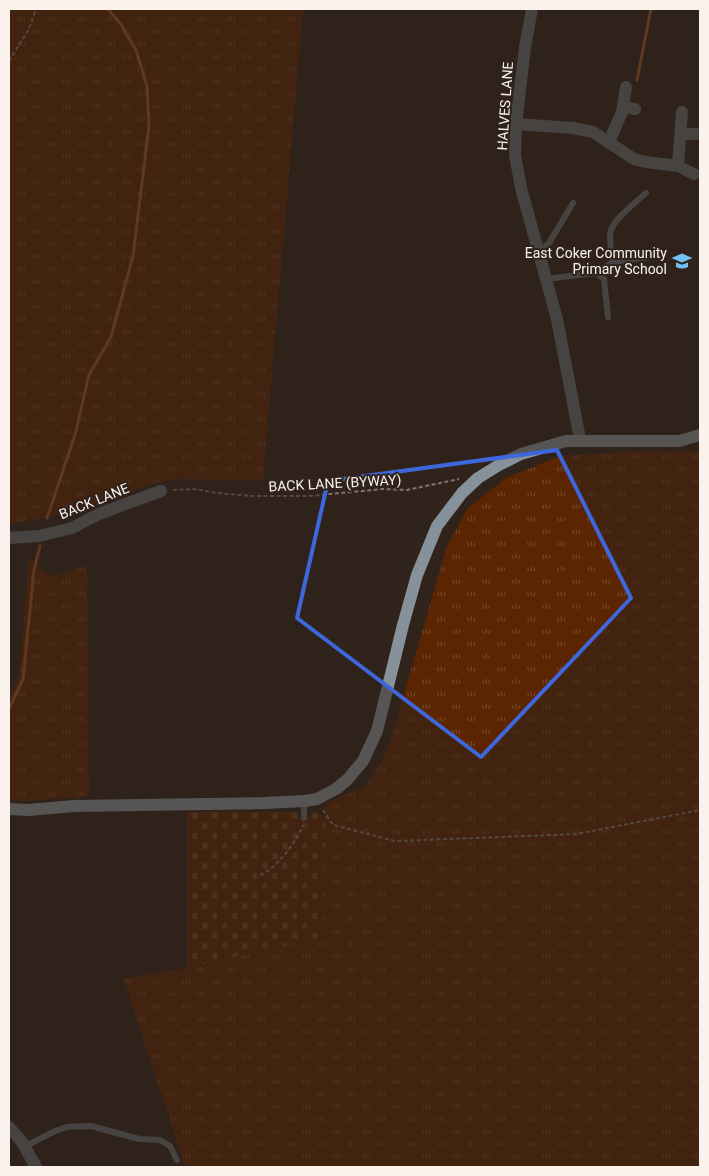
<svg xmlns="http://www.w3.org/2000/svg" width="709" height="1176" viewBox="0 0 709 1176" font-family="Roboto,sans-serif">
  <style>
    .grass { fill: url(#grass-tufts) }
    .forest { fill: url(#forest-firs) }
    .cemetery { fill: url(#cemetery-stones) }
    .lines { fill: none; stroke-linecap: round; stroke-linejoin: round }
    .stream { stroke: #985328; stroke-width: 3 }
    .path { stroke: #81756f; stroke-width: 2; stroke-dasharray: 4 2.5; stroke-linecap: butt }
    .lane { stroke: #646a6f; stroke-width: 6 }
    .street { stroke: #646a6f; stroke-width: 12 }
    .secondary { stroke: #879199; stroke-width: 12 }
    .marked { fill: none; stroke: #3e67db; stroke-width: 4; stroke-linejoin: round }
    .labels { text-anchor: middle; stroke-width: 4; stroke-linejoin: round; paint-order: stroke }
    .street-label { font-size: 14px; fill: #fbf2ed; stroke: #30231c }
    .poi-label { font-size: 14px; fill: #fbf2ed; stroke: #30231c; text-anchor: end }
  </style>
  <defs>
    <pattern id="grass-tufts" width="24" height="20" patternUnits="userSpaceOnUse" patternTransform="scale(1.25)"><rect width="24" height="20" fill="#5a2500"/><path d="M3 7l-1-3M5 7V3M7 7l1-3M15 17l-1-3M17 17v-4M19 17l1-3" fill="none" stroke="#734526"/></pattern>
    <pattern id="forest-firs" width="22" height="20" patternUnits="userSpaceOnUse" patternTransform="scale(1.25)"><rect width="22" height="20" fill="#5a2500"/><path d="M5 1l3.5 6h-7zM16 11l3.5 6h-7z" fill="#734526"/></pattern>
    <pattern id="cemetery-stones" width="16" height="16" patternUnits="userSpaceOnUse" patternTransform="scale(1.25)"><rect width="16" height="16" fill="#5a2500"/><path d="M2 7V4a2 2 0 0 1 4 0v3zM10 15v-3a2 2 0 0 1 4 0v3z" fill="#734526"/></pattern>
  </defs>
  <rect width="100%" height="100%" fill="#30231c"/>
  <!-- grass -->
  <path class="grass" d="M9 9H303L263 480 175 479 150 484 82 511 9 524Z
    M645 451H700V1167H185L124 979 187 968 321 938 325 803 366 787 388 749 447 546 468 508 506 478 560 456Z
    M29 558 51 577 87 566 89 796 27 801 9 800V729L20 710 21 699 9 698 19 677Z"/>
  <!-- forest -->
  <path class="forest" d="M21 698 20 710 9 729V699Z"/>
  <!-- cemetery -->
  <path class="cemetery" d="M317 811 325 819 321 938 187 968V812H295L299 817 307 818 309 814Z"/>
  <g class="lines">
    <!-- stream -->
    <path class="stream" d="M637 80 651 9
      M47 518 75 435 89 375 111 337 133 256 149 126 147 86 136 50 120 23 108 9
      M9 709 23 679 34 570 40 546"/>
    <!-- path -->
    <path class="path" d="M9 61 29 29 36 9
      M173 490 194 489 217 493 252 496H310L383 489 407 490 459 479
      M323 810 333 825 395 841 577 834 700 810
      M260 875C275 870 298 840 303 825"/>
    <!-- lane -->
    <path class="lane" d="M538 252 549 243 573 203
      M613 262C612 252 608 239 611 230 615 218 636 202 646 193
      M596 273 613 262 651 257
      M546 279 596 273 604 279 608 317
      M304 818V801
      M24 1147 55 1131 67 1127 91 1126 139 1139 160 1140 170 1146 177 1160"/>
    <!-- street -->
    <path class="street" d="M532 9 525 47 516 124 515 155 521 188 557 319 580 439
      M623 107 635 109
      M516 124 573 128 593 132 634 159 646 162 678 166 694 174
      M682 134H696
      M609 142 622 112 626 87
      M678 166 682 112
      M9 538 39 536 72 528 99 514 161 491
      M9 1127 22 1142 36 1167"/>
    <!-- secondary -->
    <path class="secondary" d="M9 809 28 810 74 806 265 803 304 801 317 799 336 789 347 780 363 761 377 731 403 625 417 575 437 526 462 493 478 478 499 465 521 454 566 441H679L700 435"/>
  </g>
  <!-- marked area -->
  <path d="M0 0H709V1176H0ZM557 450 631 598 481 757 297 618 328 481Z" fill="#30231c" fill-opacity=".55" fill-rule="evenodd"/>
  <path class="marked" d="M557 450 631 598 481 757 297 618 328 481Z"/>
  <!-- icons -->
  <defs>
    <g id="school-bare" transform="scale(1.5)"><path d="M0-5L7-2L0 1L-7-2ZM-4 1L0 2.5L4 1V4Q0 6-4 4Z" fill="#74c0f6" stroke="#30231c" stroke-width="2.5" paint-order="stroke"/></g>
  </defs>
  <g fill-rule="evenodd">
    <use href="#school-bare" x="682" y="261"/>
  </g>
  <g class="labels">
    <!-- street labels -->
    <g class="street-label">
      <text transform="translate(505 106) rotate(-86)" y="5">HALVES LANE</text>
      <text transform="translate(335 483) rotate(-3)" y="5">BACK LANE (BYWAY)</text>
      <text transform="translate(94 501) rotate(-22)" y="5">BACK LANE</text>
    </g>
    <!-- poi labels -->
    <g class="poi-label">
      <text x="667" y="258">East Coker Community<tspan x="667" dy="16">Primary School</tspan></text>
    </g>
  </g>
  <!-- border -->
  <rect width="709" height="1176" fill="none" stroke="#fbf2ed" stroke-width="20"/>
</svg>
